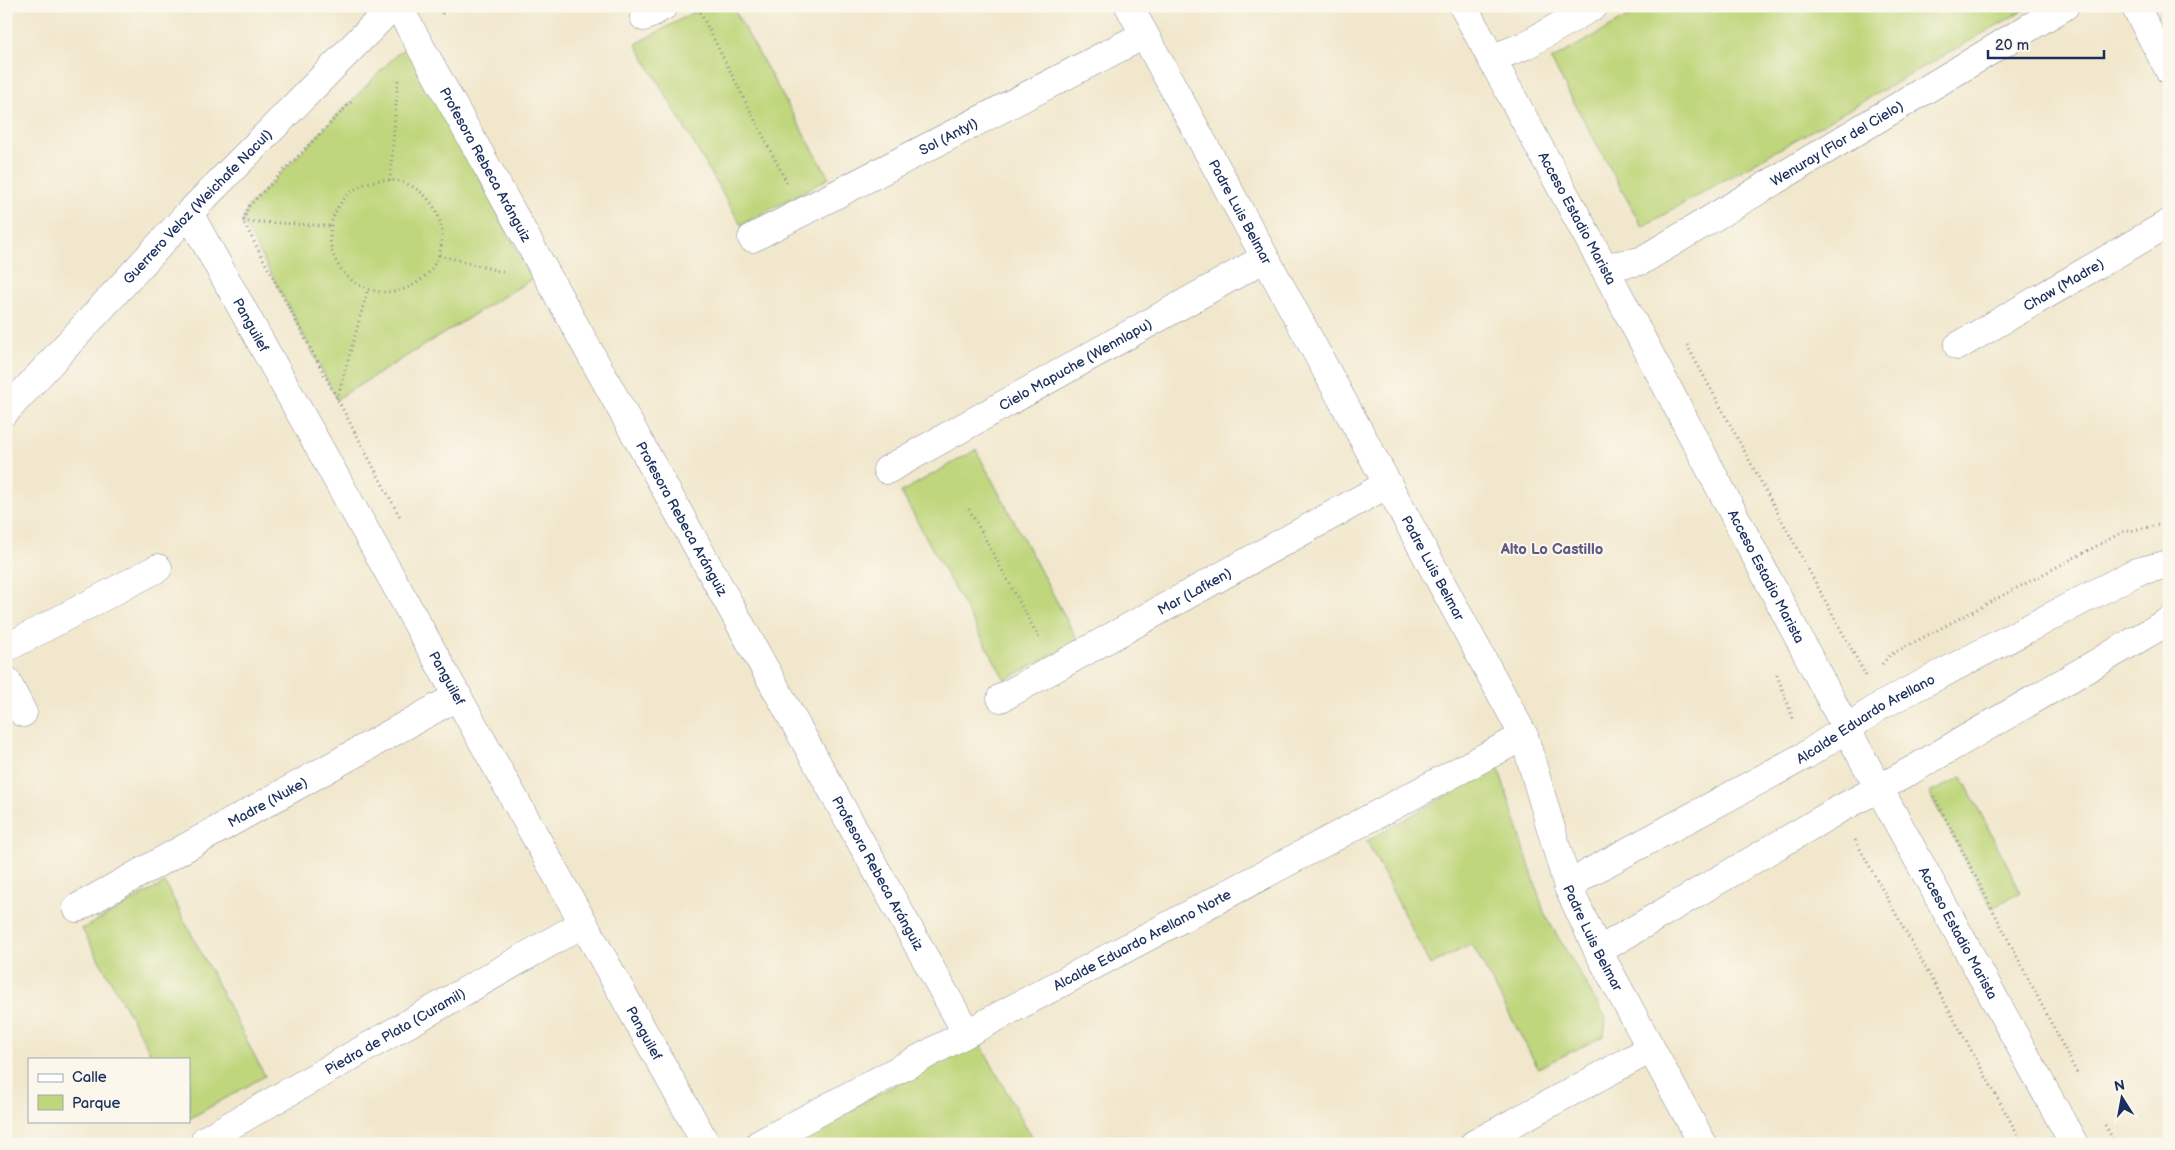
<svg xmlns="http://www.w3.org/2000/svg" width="2175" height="1150" viewBox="0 0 2175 1150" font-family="'Balsamiq Sans',sans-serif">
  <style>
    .park { fill: #bfd67b; stroke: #6d826c }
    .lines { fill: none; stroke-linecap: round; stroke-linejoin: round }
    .minor-casing { stroke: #868b95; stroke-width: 29 }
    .path { stroke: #868b95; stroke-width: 3; stroke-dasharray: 1 4; stroke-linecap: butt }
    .minor { stroke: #fff; stroke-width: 28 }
    .labels { text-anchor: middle; stroke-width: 4; stroke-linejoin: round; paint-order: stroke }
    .street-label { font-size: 14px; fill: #1b2f5e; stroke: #fbf7ec }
    .neighbourhood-label { font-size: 15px; font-weight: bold; fill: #5f5987; stroke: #fbf7ec }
  </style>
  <rect width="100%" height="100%" fill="#fbf7ec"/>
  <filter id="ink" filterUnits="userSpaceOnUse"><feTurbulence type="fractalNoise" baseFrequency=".02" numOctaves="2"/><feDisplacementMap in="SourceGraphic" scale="10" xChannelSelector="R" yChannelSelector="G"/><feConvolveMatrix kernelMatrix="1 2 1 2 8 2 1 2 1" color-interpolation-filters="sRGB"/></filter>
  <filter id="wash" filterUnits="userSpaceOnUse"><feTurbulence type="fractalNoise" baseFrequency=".0096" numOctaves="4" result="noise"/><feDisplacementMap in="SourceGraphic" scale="20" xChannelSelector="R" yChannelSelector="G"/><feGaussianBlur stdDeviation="1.12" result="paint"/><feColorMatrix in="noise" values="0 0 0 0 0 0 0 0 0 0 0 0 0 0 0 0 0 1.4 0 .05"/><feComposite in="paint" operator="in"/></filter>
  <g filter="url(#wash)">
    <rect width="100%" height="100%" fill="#f1e7cc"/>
    <!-- park -->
    <path class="park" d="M705 6H732L829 178 741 225 636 44Z
      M1647 6H2031L1642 227 1551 60Z
      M411 49 419 60 532 279 337 399 243 221 248 207 400 51Z
      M976 450 1078 641 1005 680 901 492Z
      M1498 766 1545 915 1606 1018 1604 1036 1538 1068 1472 944 1430 965 1367 841Z
      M1962 777 2021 892 1992 908 1929 793Z
      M165 883 265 1076 189 1119V1059H154L82 929Z
      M978 1039 1035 1144H788Z"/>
  </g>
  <g filter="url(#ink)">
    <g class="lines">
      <!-- minor casing -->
      <g class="minor-casing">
        <g id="minor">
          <path id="s1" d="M398 6 966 1032"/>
          <path id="s2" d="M1129 6 1524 736 1568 887 1598 951 1703 1144"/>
          <path id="s3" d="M1463 6 1604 267 1847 730 2074 1144"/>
          <path d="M2135 6 2169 70"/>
          <path d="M644 17 664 6"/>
          <path d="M1493 58 1524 46 1594 6"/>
          <path id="s4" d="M189 213 706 1144"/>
          <path id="s5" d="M752 238 1144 35"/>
          <path id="s6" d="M1604 267 1641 261 2065 6"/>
          <path id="s7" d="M1958 346 2169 223"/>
          <path id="s8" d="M6 411 189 213 393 6"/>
          <path id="s9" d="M887 470 1265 258"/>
          <path d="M6 648 158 568"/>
          <path d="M6 680 23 713"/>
          <path id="s10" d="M1001 698 1388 484"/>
          <path id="s11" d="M1568 887 1590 872 1806 755 1882 705 2136 572 2169 564"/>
          <path id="s12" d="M77 908 458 696"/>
          <path d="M1598 951 1838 810 1900 777 2169 621"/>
          <path id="s13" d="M205 1140 584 923"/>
          <path id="s14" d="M759 1144 1524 736"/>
          <path d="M1474 1144 1651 1049"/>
        </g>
      </g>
      <!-- path -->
      <path class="path" d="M698 8 787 183
        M442 14 445 6
        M351 102 248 207 243 221 401 519
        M2164 104 2169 113
        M330 236a56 56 0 1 1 112 0a56 56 0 1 1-112 0Z
        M390 181 398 79
        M243 221 330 226
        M439 255 506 273
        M1687 345 1866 676
        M337 399 368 289
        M969 509 1039 638
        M1882 664 1890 655 2123 532 2169 523
        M1777 675 1794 721
        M1934 796 2077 1073
        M1855 840 2023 1144
        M2105 1125 2116 1144"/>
      <!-- minor -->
      <use href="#minor" class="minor"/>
    </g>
  </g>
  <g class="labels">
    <!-- street labels -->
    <g class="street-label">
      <text dy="5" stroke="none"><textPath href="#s5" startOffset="221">Sol (Antyl)</textPath></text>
      <text dy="5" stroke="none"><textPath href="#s6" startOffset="266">Wenuray (Flor del Cielo)</textPath></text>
      <text dy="5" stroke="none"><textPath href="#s1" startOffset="181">Profesora Rebeca Aránguiz</textPath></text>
      <text dy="5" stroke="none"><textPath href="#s8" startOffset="280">Guerrero Veloz (Weichafe Nacul)</textPath></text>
      <text dy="5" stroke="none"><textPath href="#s2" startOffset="234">Padre Luis Belmar</textPath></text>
      <text dy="5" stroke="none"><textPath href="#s3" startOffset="241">Acceso Estadio Marista</textPath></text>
      <text dy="5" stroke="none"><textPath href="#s7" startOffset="122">Chaw (Madre)</textPath></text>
      <text dy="5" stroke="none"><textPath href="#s4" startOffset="128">Panguilef</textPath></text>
      <text dy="5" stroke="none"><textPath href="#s9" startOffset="216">Cielo Mapuche (Wennlapu)</textPath></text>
      <text dy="5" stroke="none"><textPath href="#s1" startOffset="586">Profesora Rebeca Aránguiz</textPath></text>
      <text dy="5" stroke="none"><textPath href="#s2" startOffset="639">Padre Luis Belmar</textPath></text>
      <text dy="5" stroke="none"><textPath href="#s3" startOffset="646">Acceso Estadio Marista</textPath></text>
      <text dy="5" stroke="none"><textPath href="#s10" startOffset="221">Mar (Lafken)</textPath></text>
      <text dy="5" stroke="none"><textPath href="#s4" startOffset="532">Panguilef</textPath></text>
      <text dy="5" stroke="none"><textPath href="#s11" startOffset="342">Alcalde Eduardo Arellano</textPath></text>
      <text dy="5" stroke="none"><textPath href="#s12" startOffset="218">Madre (Nuke)</textPath></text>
      <text dy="5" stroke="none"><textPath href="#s1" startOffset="991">Profesora Rebeca Aránguiz</textPath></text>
      <text dy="5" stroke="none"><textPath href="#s3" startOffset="1051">Acceso Estadio Marista</textPath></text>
      <text dy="5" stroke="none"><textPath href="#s2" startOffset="1044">Padre Luis Belmar</textPath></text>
      <text dy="5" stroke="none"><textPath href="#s14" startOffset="434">Alcalde Eduardo Arellano Norte</textPath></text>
      <text dy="5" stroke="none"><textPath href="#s13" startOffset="219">Piedra de Plata (Curamil)</textPath></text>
      <text dy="5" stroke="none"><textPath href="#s4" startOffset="938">Panguilef</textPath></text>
    </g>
    <!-- neighbourhood labels -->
    <g class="neighbourhood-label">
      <text x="1552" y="554">Alto Lo Castillo</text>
    </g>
  </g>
  <!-- margin -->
  <rect width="2175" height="1150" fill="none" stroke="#fbf7ec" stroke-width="25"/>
  <!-- legend -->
  <rect x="28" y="1058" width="162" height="65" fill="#fbf7ec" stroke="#a1a7b3"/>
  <rect x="38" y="1074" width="25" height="8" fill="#ffffff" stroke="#a1a7b3"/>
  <text x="72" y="1082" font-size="15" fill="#1b2f5e">Calle</text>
  <rect x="38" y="1095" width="25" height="15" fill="#bfd67b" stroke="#a1a7b3"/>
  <text x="72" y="1108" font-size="15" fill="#1b2f5e">Parque</text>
  <!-- north arrow -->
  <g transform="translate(2122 1098) rotate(349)" stroke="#fbf7ec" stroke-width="4" paint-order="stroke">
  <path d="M0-4L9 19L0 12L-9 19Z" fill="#1b2f5e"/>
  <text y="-8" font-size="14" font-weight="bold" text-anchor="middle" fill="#1b2f5e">N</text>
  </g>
  <!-- scale -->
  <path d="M1988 50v8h116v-8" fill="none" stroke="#1b2f5e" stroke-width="2.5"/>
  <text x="1995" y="50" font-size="15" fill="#1b2f5e" stroke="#fbf7ec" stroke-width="4" paint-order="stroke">20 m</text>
</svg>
